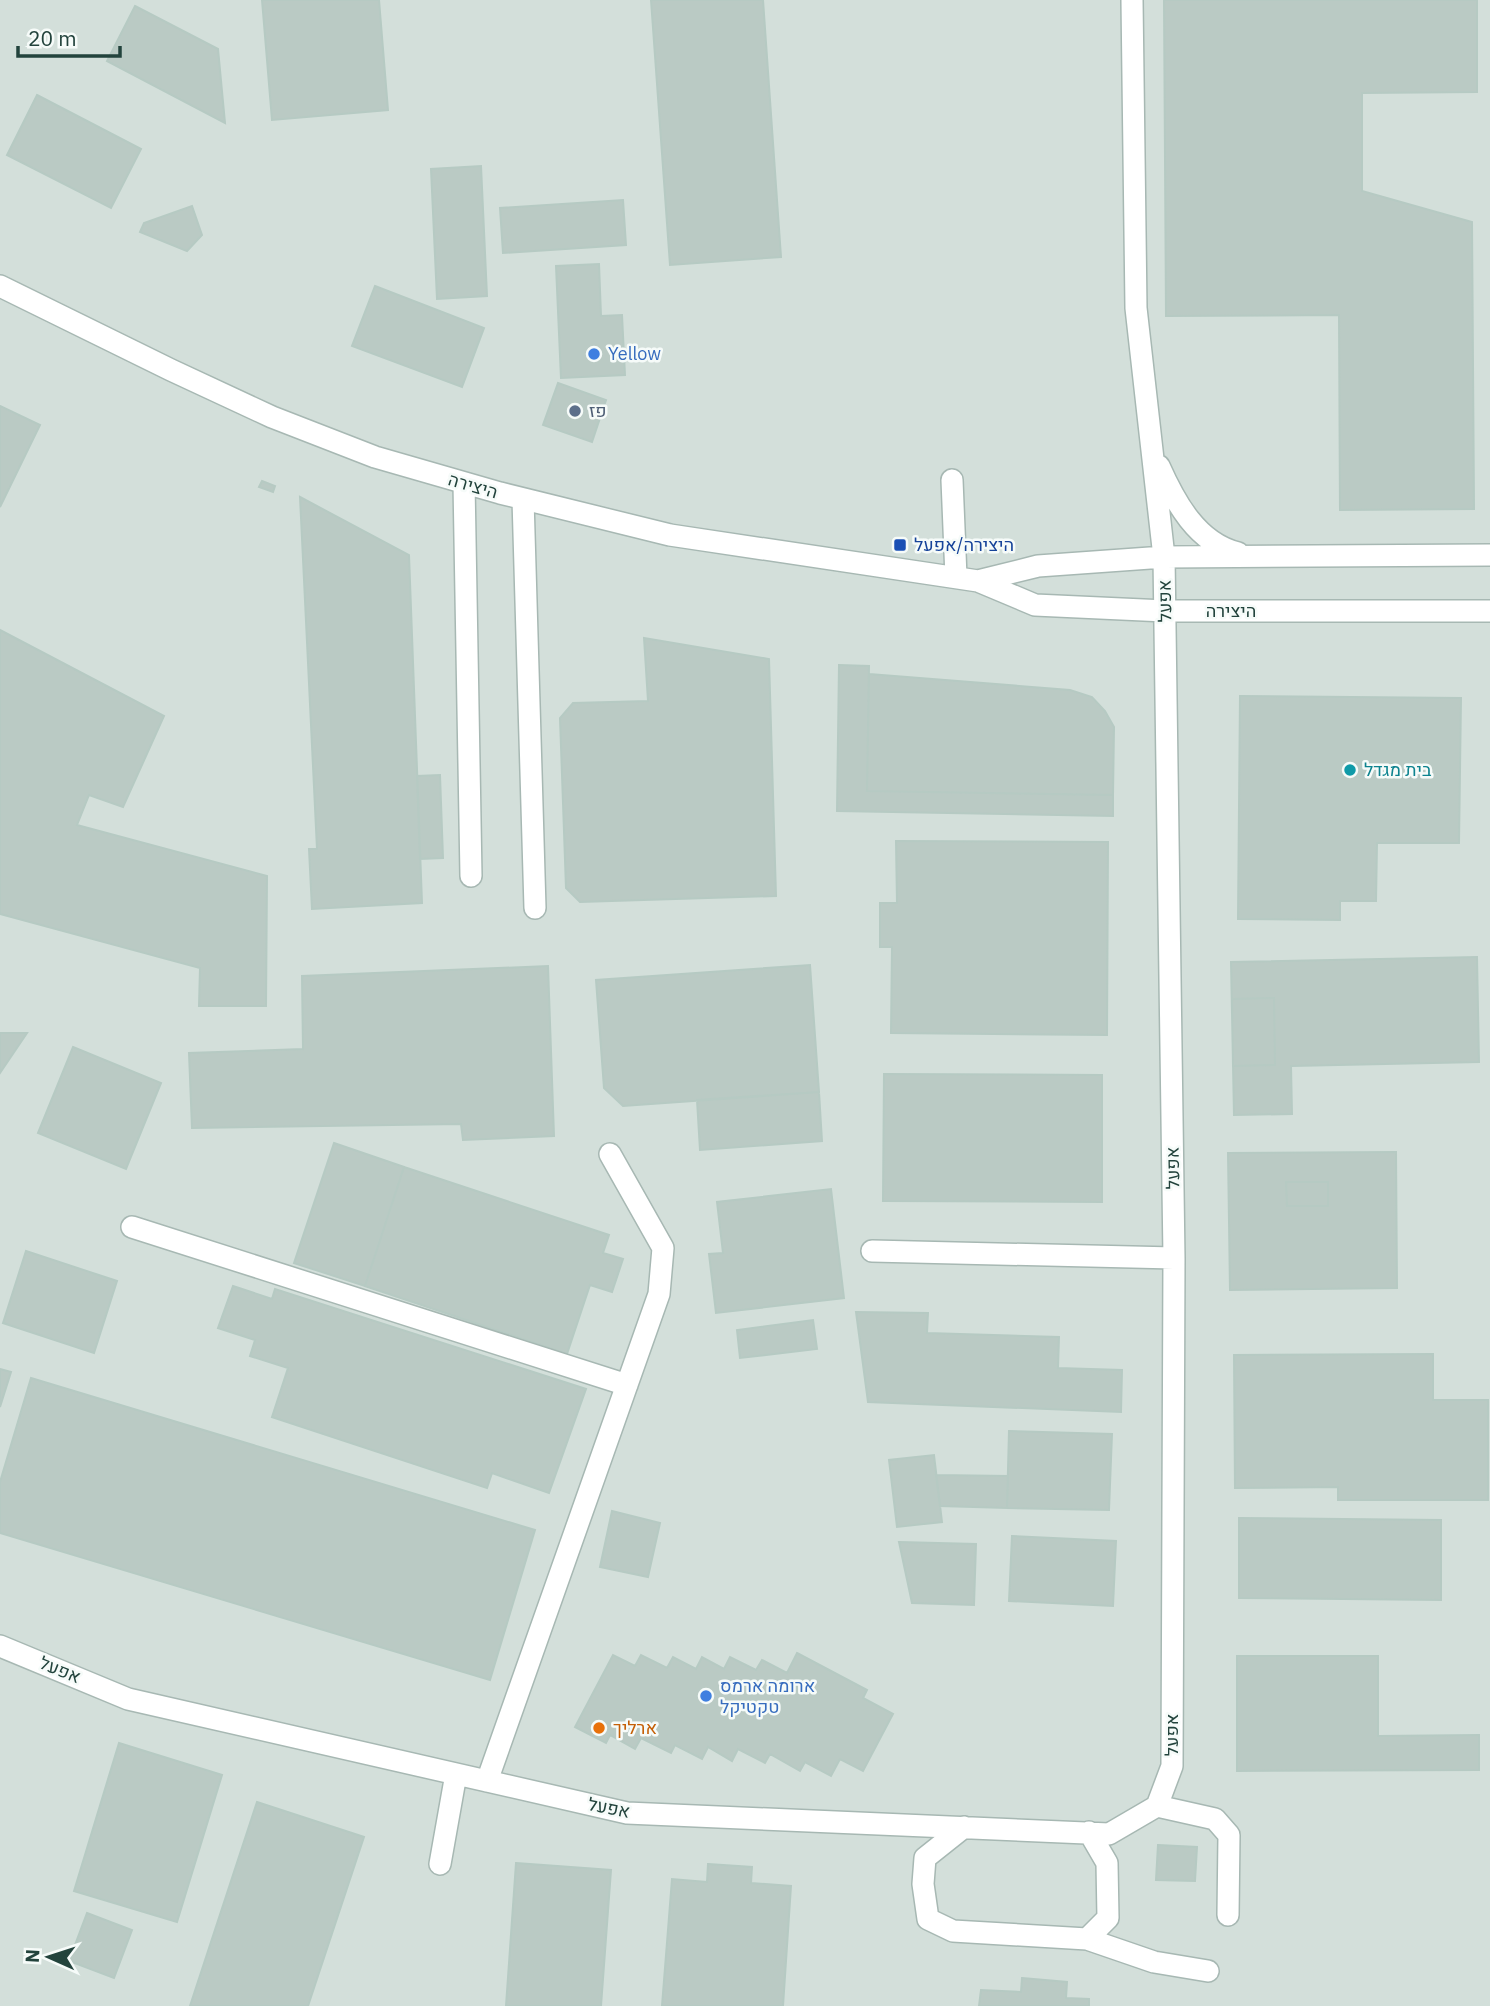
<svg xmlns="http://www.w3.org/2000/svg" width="1490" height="2006" viewBox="0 0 1490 2006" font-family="'IBM Plex Sans',Heebo,sans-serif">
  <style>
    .built { fill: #d3dfda }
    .building { fill: #bacac4; stroke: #b6cac3; stroke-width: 2 }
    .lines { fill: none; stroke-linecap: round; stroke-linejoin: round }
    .minor-casing { stroke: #a7b8b3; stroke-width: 24 }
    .minor { stroke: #fff; stroke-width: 21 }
    .shop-dot { fill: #3f7fe0; stroke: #f6fbf9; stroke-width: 2.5 }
    .service-dot { fill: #5c6f8a; stroke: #f6fbf9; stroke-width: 2.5 }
    .transit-dot { fill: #1a4fb4; stroke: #f6fbf9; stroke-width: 2.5 }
    .culture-dot { fill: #0f9aa8; stroke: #f6fbf9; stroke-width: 2.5 }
    .food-dot { fill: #e8710a; stroke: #f6fbf9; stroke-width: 2.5 }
    .labels { text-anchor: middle; stroke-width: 5; stroke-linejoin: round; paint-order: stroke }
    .shop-label { font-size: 18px; fill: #366cbe; stroke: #f6fbf9; text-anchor: start }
    .service-label { font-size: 18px; fill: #4e5e75; stroke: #f6fbf9; text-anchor: start }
    .street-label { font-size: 18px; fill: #22433c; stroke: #f6fbf9 }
    .transit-label { font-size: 18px; fill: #164399; stroke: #f6fbf9; text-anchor: start }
    .culture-label { font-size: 18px; fill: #0d838f; stroke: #f6fbf9; text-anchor: start }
    .food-label { font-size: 18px; fill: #c56008; stroke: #f6fbf9; text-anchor: start }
  </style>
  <rect width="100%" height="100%" fill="#e5efeb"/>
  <!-- built -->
  <path class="built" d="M0 0H1490V2006H0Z"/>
  <!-- building -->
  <path class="building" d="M262 0H379L388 110 272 120Z
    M651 0H763L781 257 670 265Z
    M1164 0H1477V92L1362 93V191L1472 222 1474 509 1340 510 1339 315 1166 316Z
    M135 6 218 49 225 123 107 61Z
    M37 95 141 149 111 208 7 155Z
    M481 166 487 296 437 299 431 169Z
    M623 200 626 245 503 253 500 208Z
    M192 206 202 235 187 251 140 232 144 223Z
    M599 264 601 316 622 315 625 375 561 378 556 266Z
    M375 286 484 328 462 387 352 346Z
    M558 383 606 400 592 442 543 425Z
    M0 406 40 425 0 507Z
    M262 481 275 486 273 492 259 487Z
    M300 497 409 555 422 903 312 909 309 849H317Z
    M0 630 164 716 123 807 89 795 77 825 267 876 266 1006H199L200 968 0 914Z
    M644 638 769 659 776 896 580 902 566 888 560 718 573 703 648 701Z
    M839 665 869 666 867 791 1113 795V816L837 811Z
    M869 674 1070 690 1092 697 1105 711 1114 727 1113 795 867 791Z
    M1240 696 1461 698 1459 843H1377L1376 901H1340V920L1238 919Z
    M440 775 443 858 420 859 417 776Z
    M896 841 1108 842 1107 1035 891 1033 892 947H880V903H897Z
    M1477 957 1479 1062 1291 1066 1292 1114 1234 1115 1231 962Z
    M810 965 819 1092 623 1106 604 1088 596 980Z
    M548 966 554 1136 463 1140 461 1124 192 1128 189 1053 303 1049 302 976Z
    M1274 998 1275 1065 1233 1066 1232 999Z
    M0 1033H27L0 1073Z
    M73 1047 161 1083 126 1169 38 1133Z
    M884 1074 1102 1075V1202L883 1201Z
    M819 1092 822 1141 700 1150 697 1100Z
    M334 1143 404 1167 365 1286 294 1263Z
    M1396 1152 1397 1288 1230 1290 1228 1153Z
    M404 1167 609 1235 603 1253 623 1259 612 1292 590 1285 567 1354 365 1286Z
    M1286 1182H1328V1206H1287Z
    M831 1189 844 1298 716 1313 709 1254 723 1253 717 1202Z
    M26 1251 117 1281 94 1353 3 1323Z
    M233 1286 272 1299 275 1289 586 1389 549 1493 492 1473 487 1488 272 1417 288 1368 250 1356 255 1340 218 1328Z
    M856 1312 928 1313 927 1333 1059 1337 1058 1368 1122 1370 1121 1412 868 1402Z
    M813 1320 817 1349 740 1358 737 1330Z
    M1433 1354V1400H1488V1500H1338V1487L1235 1488 1234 1355Z
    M0 1369 11 1372 0 1407Z
    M31 1378 535 1530 490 1680 0 1533V1482Z
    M1009 1431 1112 1434 1109 1510 1007 1508Z
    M934 1455 942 1522 897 1527 889 1460Z
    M936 1475 1008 1476 1007 1508 940 1506Z
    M612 1511 660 1523 648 1577 600 1567Z
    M1239 1518 1441 1520V1600L1239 1598Z
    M1012 1536 1116 1541 1113 1606 1009 1601Z
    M899 1542 976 1544 974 1605 912 1603Z
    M797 1653 867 1690 863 1698 893 1714 863 1771 840 1759 831 1776 805 1762 800 1771 770 1754 765 1763 738 1749 732 1761 708 1747 702 1759 675 1745 671 1753 641 1738 635 1749 610 1735 606 1743 575 1727 613 1655 635 1666 641 1655 667 1668 673 1657 696 1669 702 1657 724 1669 730 1657 756 1670 762 1660 787 1673Z
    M1237 1656H1378V1736L1479 1735V1770L1237 1771Z
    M119 1743 222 1775 177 1922 74 1891Z
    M257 1802 364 1837 308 2006H190Z
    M1158 1845 1197 1847 1195 1881 1156 1880Z
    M516 1863 611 1870 601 2006H506Z
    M708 1864 752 1867 751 1883 791 1886 783 2006H662L672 1879 707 1882Z
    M87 1913 132 1930 114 1978 69 1961Z
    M1022 1978 1067 1982 1066 1998 1089 1999V2006H979L981 1990 1021 1992Z"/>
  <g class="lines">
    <!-- minor casing -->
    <g class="minor-casing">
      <path id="minor" d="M0 286 171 370 272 417 375 457 500 493 670 535 978 581 1035 605 1165 611H1490
        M1159 466C1175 502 1197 543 1238 553
        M952 480 956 577
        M464 483 471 876
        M523 499 535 908
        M978 581 1038 566 1164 557 1490 555
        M132 1227 627 1385
        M872 1251 1174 1258
        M0 1646 128 1699 627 1813 1109 1834 1157 1806 1172 1766 1174 1258 1164 557 1136 308 1132 0
        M487 1781 659 1294 663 1248 610 1154
        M1157 1806 1215 1819 1229 1835 1228 1915
        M964 1827 925 1858 923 1884 928 1919 953 1931 1087 1939 1108 1918 1107 1863 1089 1832
        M440 1864 456 1774
        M1087 1939 1154 1962 1208 1971"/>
    </g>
    <!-- minor -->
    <use href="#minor" class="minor"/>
  </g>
  <!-- markers -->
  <g class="shop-dot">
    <circle cx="594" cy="354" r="7"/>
    <circle cx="706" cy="1696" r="7"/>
  </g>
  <circle class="service-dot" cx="575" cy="411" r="7"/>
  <rect class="transit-dot" x="893" y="538" width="14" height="14" rx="3.5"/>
  <circle class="culture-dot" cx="1350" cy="770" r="7"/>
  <circle class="food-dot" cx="599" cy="1728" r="7"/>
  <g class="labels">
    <!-- shop labels -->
    <g class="shop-label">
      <text x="608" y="360">Yellow</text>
      <text x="720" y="1692">ארומה ארמס<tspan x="720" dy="21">טקטיקל</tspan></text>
    </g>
    <!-- service labels -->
    <g class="service-label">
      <text x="589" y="417">פז</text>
    </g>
    <!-- street labels -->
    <g class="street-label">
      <text transform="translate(473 486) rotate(16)" y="6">היצירה</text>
      <text transform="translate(1165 601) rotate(-91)" y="6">אפעל</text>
      <text x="1231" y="617">היצירה</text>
      <text transform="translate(1173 1168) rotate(-91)" y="6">אפעל</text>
      <text transform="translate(60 1670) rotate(22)" y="6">אפעל</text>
      <text transform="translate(1172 1735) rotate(-90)" y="6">אפעל</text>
      <text transform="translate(609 1808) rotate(11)" y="6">אפעל</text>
    </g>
    <!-- transit labels -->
    <g class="transit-label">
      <text x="914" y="551">היצירה/אפעל</text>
    </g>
    <!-- culture labels -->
    <g class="culture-label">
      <text x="1364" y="776">בית מגדל</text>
    </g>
    <!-- food labels -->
    <g class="food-label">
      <text x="613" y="1734">ארליך</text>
    </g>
  </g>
  <!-- north arrow -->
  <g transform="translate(49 1957) rotate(273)" stroke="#f6fbf9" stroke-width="5" paint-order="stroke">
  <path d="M0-5L12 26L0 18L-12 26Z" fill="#22433c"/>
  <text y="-10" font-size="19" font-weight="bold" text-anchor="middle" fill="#22433c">N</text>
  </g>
  <!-- scale -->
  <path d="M18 46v10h102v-10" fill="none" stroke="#22433c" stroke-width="3.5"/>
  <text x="28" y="46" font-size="21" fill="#22433c" stroke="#f6fbf9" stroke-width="5" paint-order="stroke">20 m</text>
</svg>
